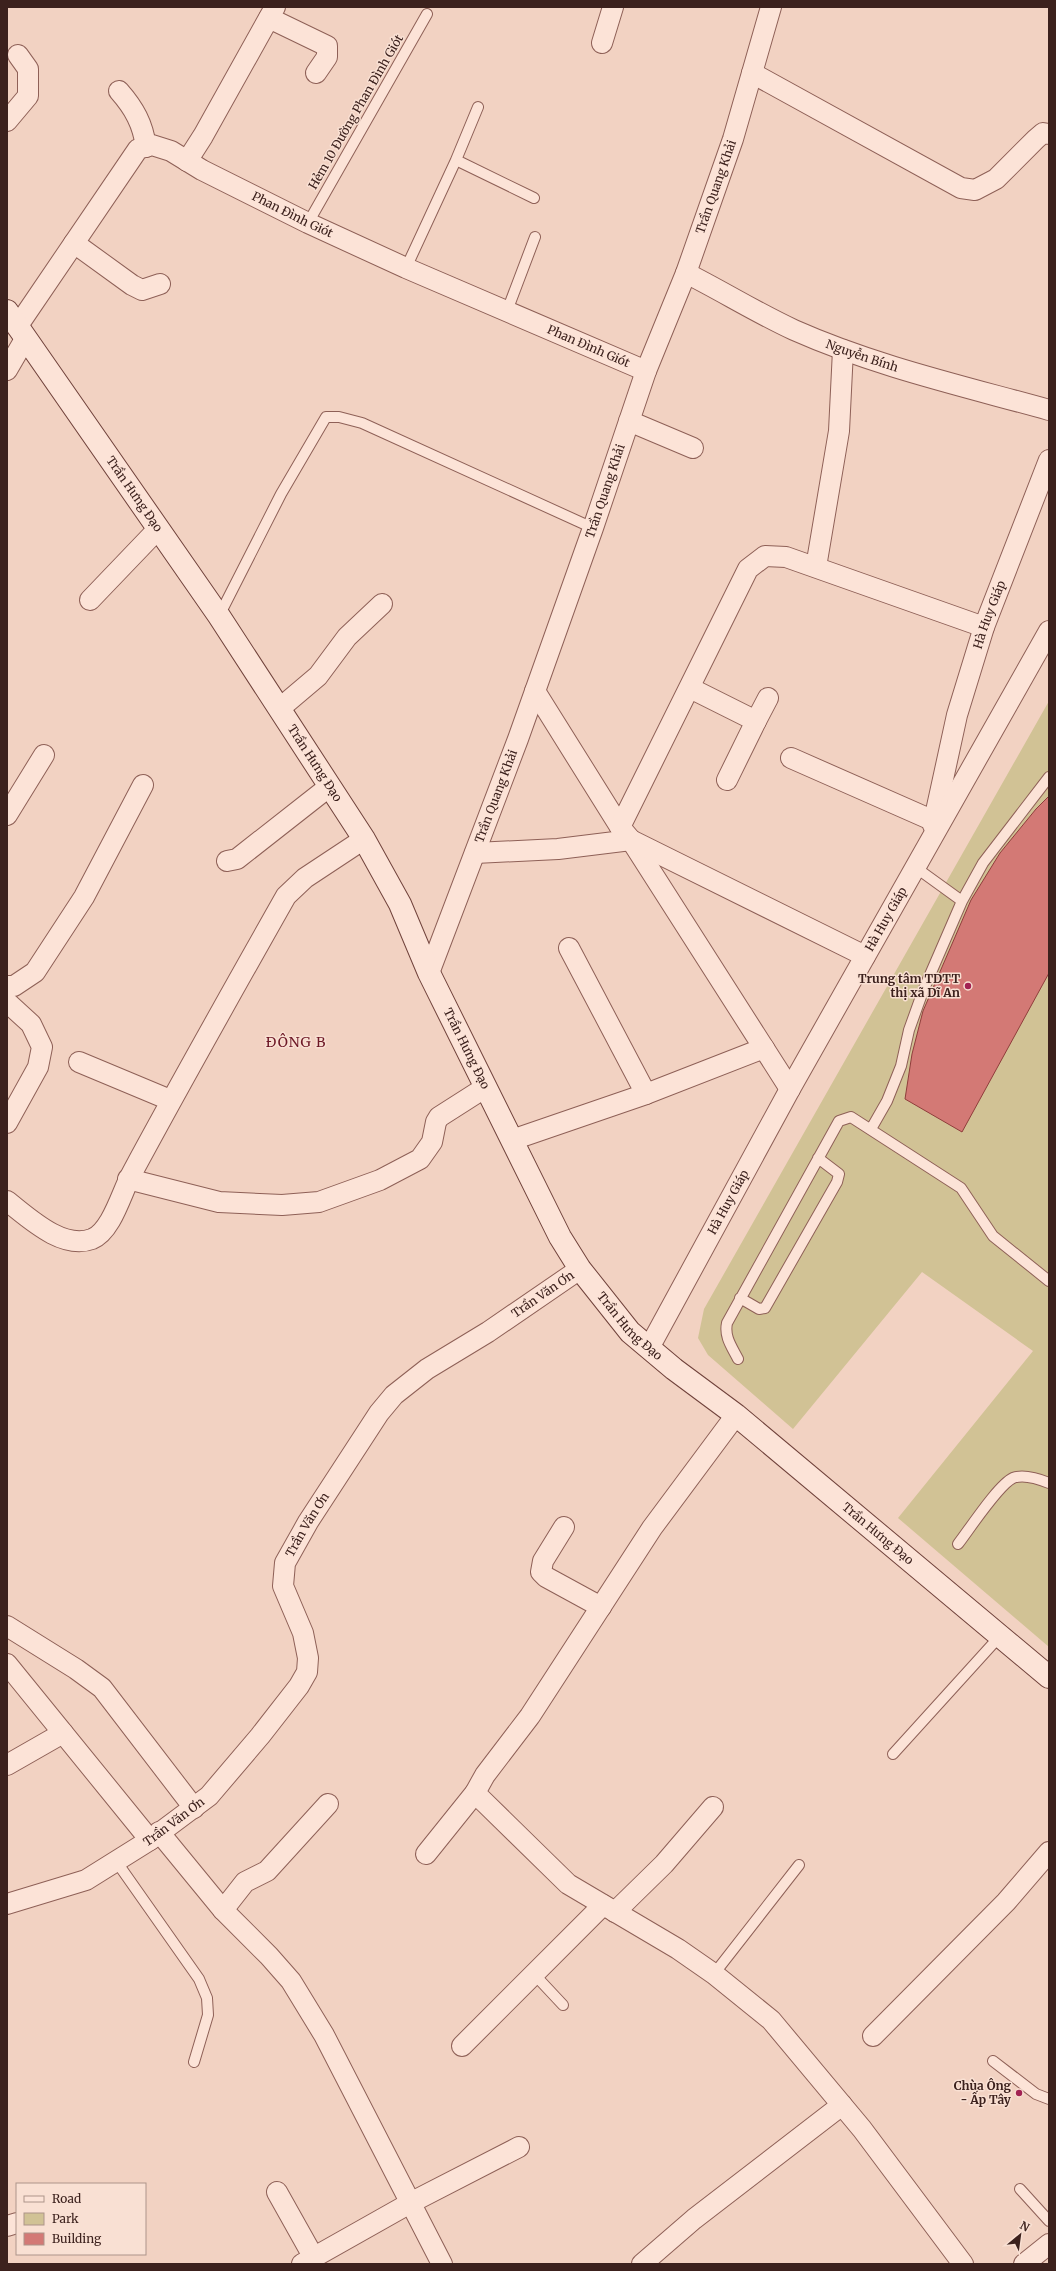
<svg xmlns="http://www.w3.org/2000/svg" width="1056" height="2271" viewBox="0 0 1056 2271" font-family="Merriweather,serif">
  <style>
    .green { fill: #d1c295 }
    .building { fill: #d37975; stroke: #8f3d3b }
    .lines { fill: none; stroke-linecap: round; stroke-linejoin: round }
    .lane-casing { stroke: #8e6057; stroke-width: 12 }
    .street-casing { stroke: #8e6057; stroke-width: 22 }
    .secondary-casing { stroke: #70423b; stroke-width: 24 }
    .lane { stroke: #fce3d7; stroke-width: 10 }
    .street { stroke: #fce3d7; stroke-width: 20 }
    .secondary { stroke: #fce3d7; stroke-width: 22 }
    .poi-dot { fill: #a22252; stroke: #f9e0d3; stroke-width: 1.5 }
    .labels { text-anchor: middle; stroke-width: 3; stroke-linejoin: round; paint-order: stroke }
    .street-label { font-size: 12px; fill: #3c211d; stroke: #f9e0d3 }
    .poi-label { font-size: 12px; font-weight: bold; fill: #3c211d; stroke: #f9e0d3; text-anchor: end }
    .quarter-label { font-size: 14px; letter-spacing: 1px; fill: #6d1826; stroke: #f9e0d3 }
  </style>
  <rect width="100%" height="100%" fill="#f2d2c2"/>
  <!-- green -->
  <path class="green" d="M1049 701V1647L898 1518 1033 1351 922 1272 793 1429 708 1355 698 1338 704 1309Z"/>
  <!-- building -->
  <path class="building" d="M1049 796V973L962 1132 905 1099 912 1054 923 1011 971 900 1000 853 1036 809Z"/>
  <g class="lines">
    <!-- lane casing -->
    <g class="lane-casing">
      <path id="lane" d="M456 160 478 107
        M308 223 427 14
        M406 268 456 160 534 198
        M507 311 535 237
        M219 616 281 494 326 417H339L362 423 593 528
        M915 867 962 901 983 863 1049 777
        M871 1129 887 1101 901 1066 909 1030 923 991 962 901
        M740 1298 759 1309 765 1308 837 1182 839 1174 818 1158
        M738 1359C732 1347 724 1337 727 1323L839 1121 851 1117 961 1188 993 1236 1049 1281
        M958 1544C969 1530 998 1485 1013 1478 1024 1474 1039 1479 1049 1483
        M893 1754 1000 1636
        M116 1861 199 1979 207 1998 208 2015 194 2062
        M534 1974 563 2005
        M714 1974 799 1865
        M993 2061 1036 2094 1049 2099
        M1020 2189 1049 2221"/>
    </g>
    <!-- street casing -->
    <g class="street-casing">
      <g id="street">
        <path d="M269 18 327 46V57L316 73"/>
        <path d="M602 43 613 7"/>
        <path d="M752 73 961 188 975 190 996 179 1036 139 1043 133 1049 134"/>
        <path d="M119 91C134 108 143 124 146 147"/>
        <path d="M7 121 28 96V69L18 55"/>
        <path d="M187 161 203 136 275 7"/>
        <path d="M74 243 132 285 142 290 160 284"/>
        <path id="s1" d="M686 273C722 291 757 313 794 330 875 366 963 386 1049 410"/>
        <path id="s2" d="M17 327 138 149 152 145 171 151 202 170 308 223 406 268 646 371"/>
        <path d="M7 370 25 339"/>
        <path d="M629 421 693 448"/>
        <path d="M816 567 839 431 843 350"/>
        <path d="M90 600 158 529"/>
        <path d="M690 688 756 721 727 780"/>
        <path d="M535 691 620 827 631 840 790 1089"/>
        <path d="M279 709 318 676 347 637 382 604"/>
        <path d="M756 721 768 698"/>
        <path d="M791 758 934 821"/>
        <path d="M7 815 44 755"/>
        <path id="s3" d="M933 825 957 715 984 627 1049 460"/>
        <path d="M620 827 748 569 765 556 786 557 984 627"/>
        <path d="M475 853 558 849 631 840 865 956"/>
        <path d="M227 861 237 859 330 786"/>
        <path d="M569 948 646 1094"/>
        <path id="s4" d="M429 973 518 739 593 528 646 371 686 273 733 139 771 7"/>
        <path d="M7 986H14L35 972 84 897 143 785"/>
        <path d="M7 1002 31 1024 42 1047 38 1067 7 1123"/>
        <path d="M79 1062 170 1100"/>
        <path d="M512 1140 646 1094 764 1048"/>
        <path d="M128 1179 219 1202 282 1205 319 1202 380 1180 420 1159 432 1142 436 1122 439 1117 486 1087"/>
        <path d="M7 1201C29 1218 62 1250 92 1239 112 1231 122 1191 132 1173 182 1080 234 988 286 896L305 878 364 839"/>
        <path id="s5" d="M649 1348 790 1089 1049 631"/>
        <path d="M736 1415 652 1528 530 1716 485 1775 475 1793 568 1884 678 1949 714 1974 771 2020 862 2129 963 2264"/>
        <path d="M564 1527 543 1561 541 1572 546 1577 601 1607"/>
        <path d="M7 1626 76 1669 102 1688 194 1808"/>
        <path d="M7 1664 150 1840"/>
        <path d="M7 1765 63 1733"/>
        <path d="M159 1832 223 1910 269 1956 291 1981 324 2035 442 2264"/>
        <path d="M426 1854 475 1793"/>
        <path id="s6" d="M7 1904 86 1880 150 1840 209 1796 260 1736 299 1686 307 1672 308 1658 303 1633 283 1586 285 1563 308 1522 379 1413 394 1395 427 1369 488 1332 580 1269"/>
        <path d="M223 1910 245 1882 267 1871 328 1804"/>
        <path d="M615 1912 664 1864 713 1807"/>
        <path d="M873 2036 1006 1902 1049 1852"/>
        <path d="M462 2046 603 1905"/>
        <path d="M277 2192 314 2258"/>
        <path d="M7 2226 17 2223"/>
        <path d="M302 2264 412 2202 519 2147"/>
        <path d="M642 2264 694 2219 842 2105"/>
        <path d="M1024 2264 1049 2244"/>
      </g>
    </g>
    <!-- secondary casing -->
    <g class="secondary-casing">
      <g id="secondary">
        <path id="s7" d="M7 311 219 616 364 839 400 904 429 973 560 1237 580 1269 630 1332 674 1369 736 1415 1049 1677"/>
      </g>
    </g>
    <!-- lane -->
    <use href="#lane" class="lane"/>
    <!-- street -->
    <use href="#street" class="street"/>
    <!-- secondary -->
    <use href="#secondary" class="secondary"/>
  </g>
  <!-- markers -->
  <g class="poi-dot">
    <circle cx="968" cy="986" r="4"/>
    <circle cx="1019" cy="2093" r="4"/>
  </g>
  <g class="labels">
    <!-- street labels -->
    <g class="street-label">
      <text transform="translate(356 112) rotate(-60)" y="4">Hẻm 10 Đường Phan Đình Giót</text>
      <text dy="4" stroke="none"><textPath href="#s4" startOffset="837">Trần Quang Khải</textPath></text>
      <text dy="4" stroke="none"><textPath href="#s2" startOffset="387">Phan Đình Giót</textPath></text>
      <text dy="4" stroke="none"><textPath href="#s2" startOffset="711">Phan Đình Giót</textPath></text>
      <text dy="4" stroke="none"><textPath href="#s1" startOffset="195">Nguyễn Bính</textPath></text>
      <text dy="4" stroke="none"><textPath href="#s4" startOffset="513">Trần Quang Khải</textPath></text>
      <text dy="4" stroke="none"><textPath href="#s7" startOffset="223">Trần Hưng Đạo</textPath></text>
      <text dy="4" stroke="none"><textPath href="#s3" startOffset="218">Hà Huy Giáp</textPath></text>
      <text dy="4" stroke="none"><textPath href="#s7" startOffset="547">Trần Hưng Đạo</textPath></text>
      <text dy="4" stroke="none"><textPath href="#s4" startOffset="189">Trần Quang Khải</textPath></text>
      <text dy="4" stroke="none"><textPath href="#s5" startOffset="490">Hà Huy Giáp</textPath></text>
      <text dy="4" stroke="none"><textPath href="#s7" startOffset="871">Trần Hưng Đạo</textPath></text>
      <text dy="4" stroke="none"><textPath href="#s5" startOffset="166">Hà Huy Giáp</textPath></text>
      <text dy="4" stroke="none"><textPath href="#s6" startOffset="884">Trần Văn Ơn</textPath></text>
      <text dy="4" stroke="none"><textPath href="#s7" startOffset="1195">Trần Hưng Đạo</textPath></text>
      <text dy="4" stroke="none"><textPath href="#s6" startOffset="548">Trần Văn Ơn</textPath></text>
      <text dy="4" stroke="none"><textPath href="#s7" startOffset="1519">Trần Hưng Đạo</textPath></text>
      <text dy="4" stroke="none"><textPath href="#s6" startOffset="188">Trần Văn Ơn</textPath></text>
    </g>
    <!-- poi labels -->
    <g class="poi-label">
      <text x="960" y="983">Trung tâm TDTT<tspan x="960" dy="14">thị xã Dĩ An</tspan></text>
      <text x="1011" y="2090">Chùa Ông<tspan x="1011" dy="14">- Ấp Tây</tspan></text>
    </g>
    <!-- quarter labels -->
    <g class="quarter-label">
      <text x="296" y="1047">ĐÔNG B</text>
    </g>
  </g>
  <!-- border -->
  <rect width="1056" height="2271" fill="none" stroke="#3c211d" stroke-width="16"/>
  <!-- legend -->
  <rect x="16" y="2183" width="130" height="72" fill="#f9e0d3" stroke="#ad948a"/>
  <rect x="24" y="2196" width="20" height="6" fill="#fce3d7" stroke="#ad948a"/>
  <text x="52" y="2203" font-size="12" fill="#3c211d">Road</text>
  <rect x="24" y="2213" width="20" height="12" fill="#d1c295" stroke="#ad948a"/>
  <text x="52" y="2223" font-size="12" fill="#3c211d">Park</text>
  <rect x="24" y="2233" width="20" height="12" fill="#d37975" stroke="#ad948a"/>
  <text x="52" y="2243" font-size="12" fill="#3c211d">Building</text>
  <!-- north arrow -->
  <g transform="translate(1020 2235) rotate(29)" stroke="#f9e0d3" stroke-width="3" paint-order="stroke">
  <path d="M0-3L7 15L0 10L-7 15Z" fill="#3c211d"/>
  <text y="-6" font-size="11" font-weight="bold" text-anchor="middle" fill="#3c211d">N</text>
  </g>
</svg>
